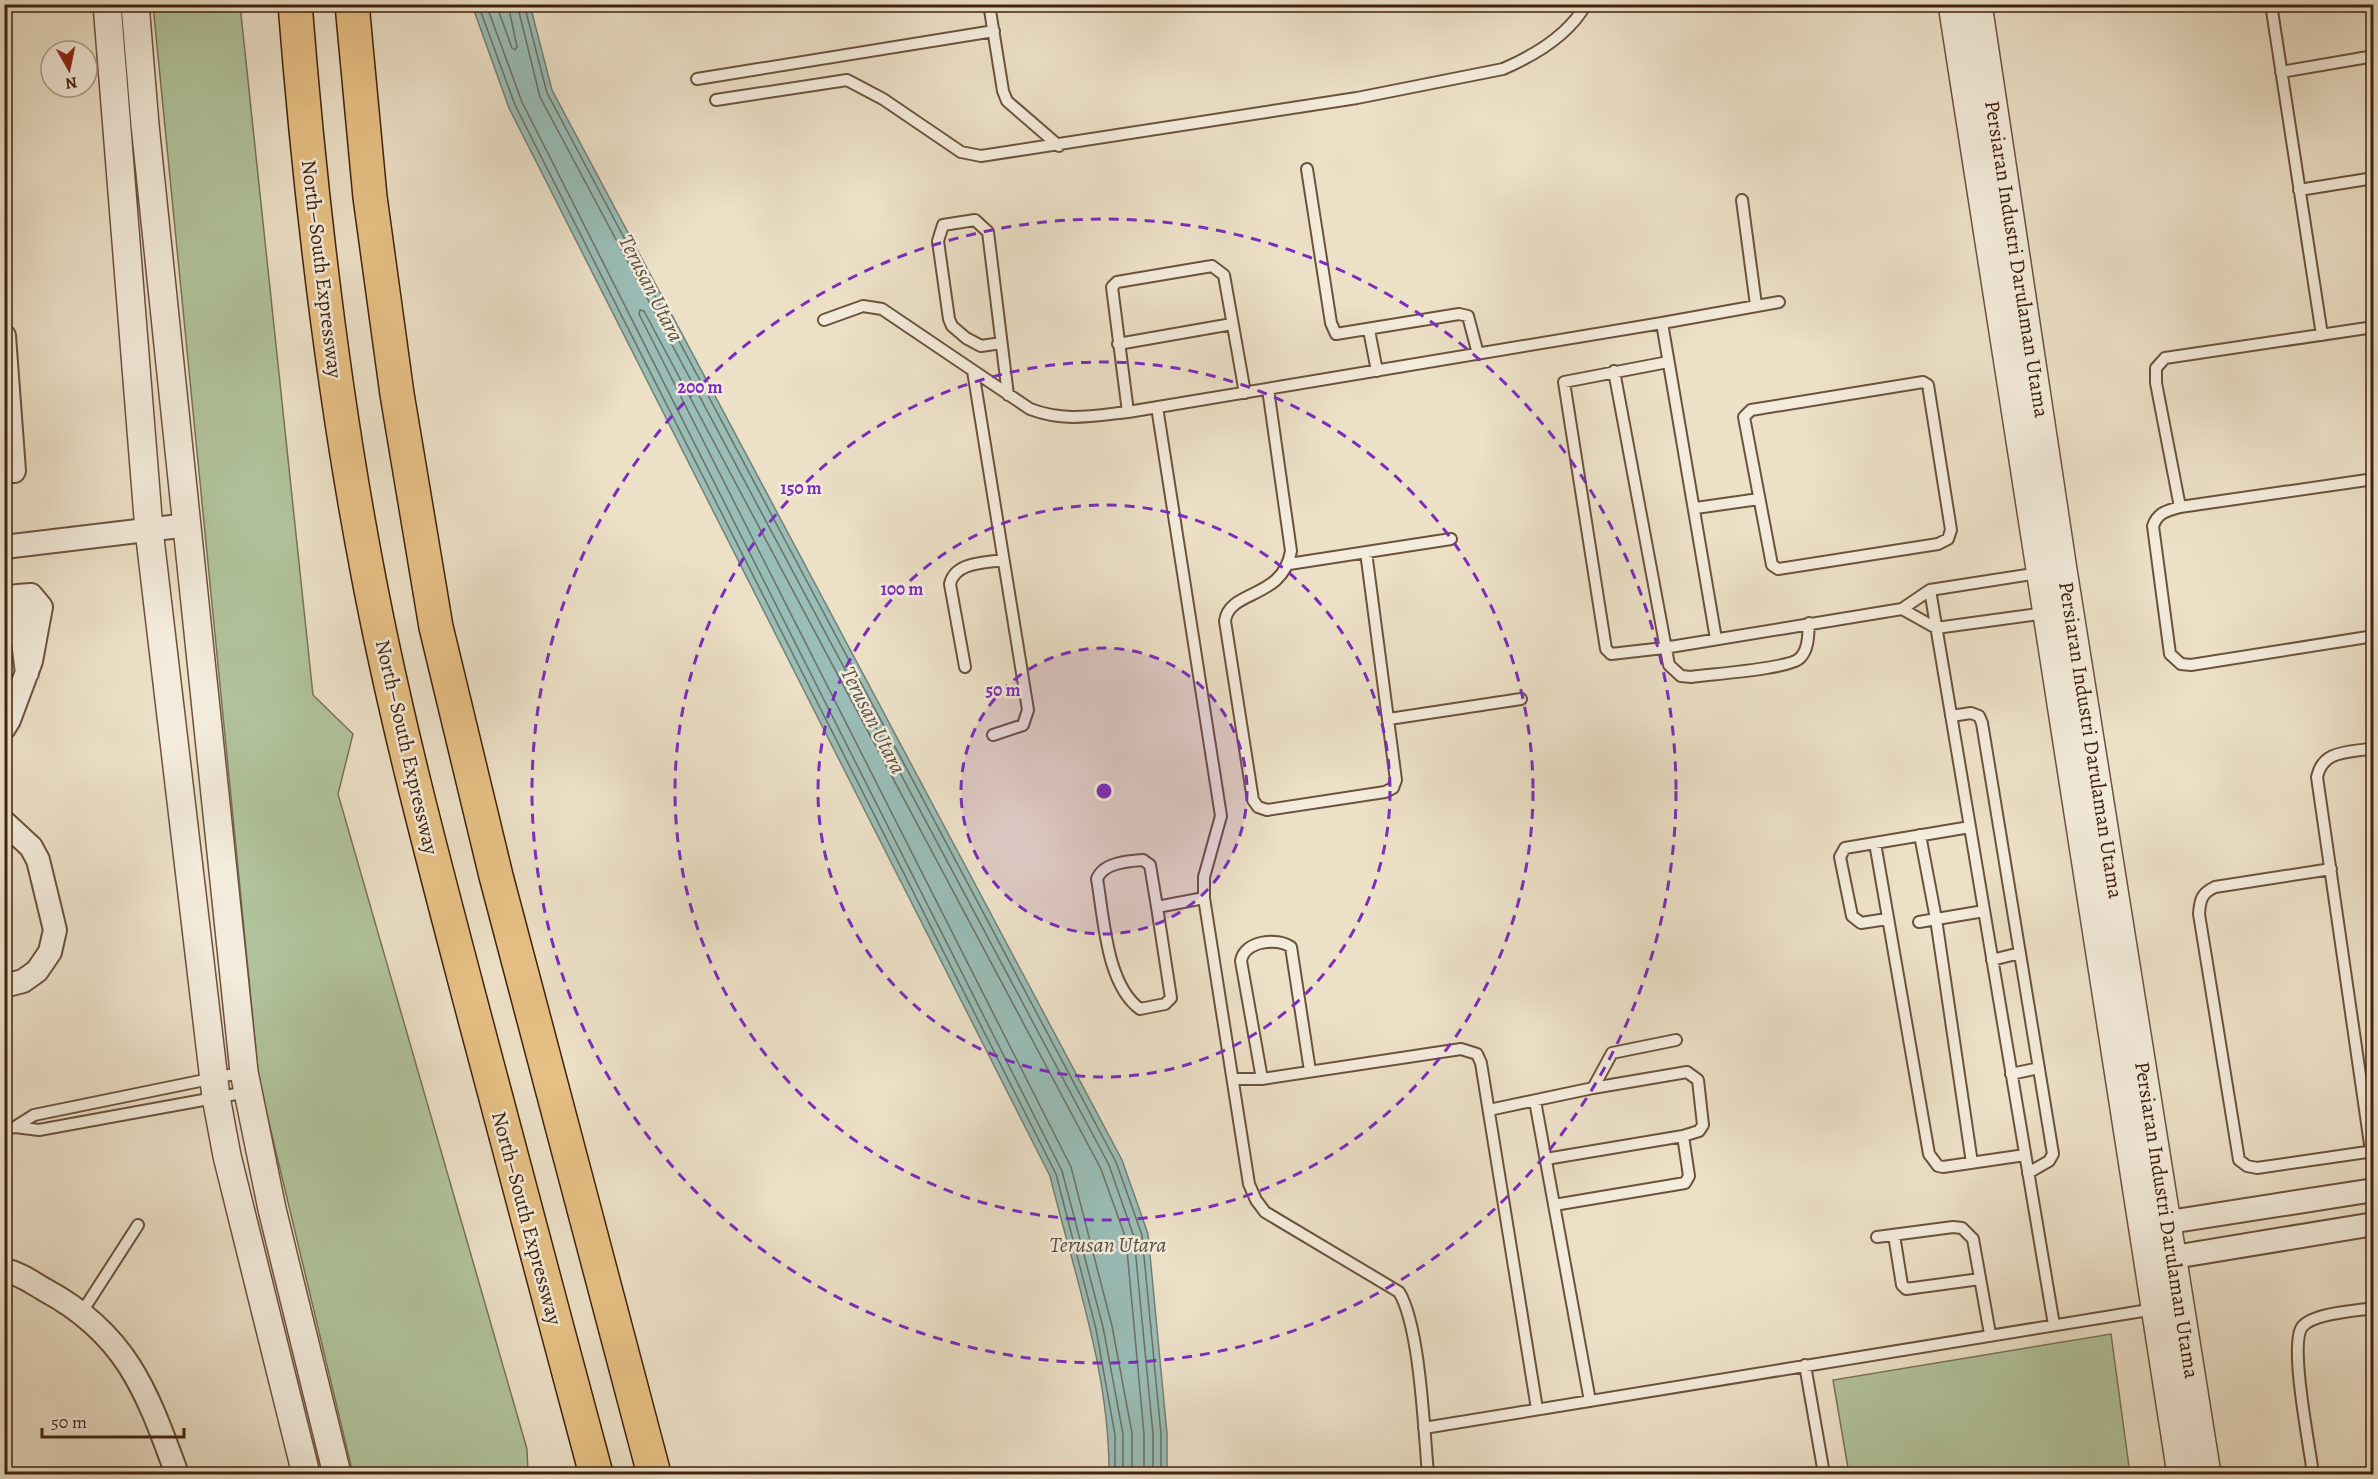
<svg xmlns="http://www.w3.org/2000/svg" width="2378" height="1479" viewBox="0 0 2378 1479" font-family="Alegreya,serif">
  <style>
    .green { fill: #b1c39b; stroke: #797354; stroke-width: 1.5 }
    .water { fill: #99bdb7; stroke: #767f73; stroke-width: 1.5 }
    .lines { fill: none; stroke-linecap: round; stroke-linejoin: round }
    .shore { stroke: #6d7062; stroke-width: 1.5 }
    .service-casing { stroke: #6c523c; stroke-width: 14 }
    .minor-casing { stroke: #6c523c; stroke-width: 26 }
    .tertiary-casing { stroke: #6c523c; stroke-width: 30 }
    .motorway-casing { stroke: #41230d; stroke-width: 36 }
    .service { stroke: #f3ebdb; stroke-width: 10 }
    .minor { stroke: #f3ebdb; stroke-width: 22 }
    .tertiary { stroke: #f3ebdb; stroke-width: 27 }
    .motorway { stroke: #e6c084; stroke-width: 33 }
    .ring { fill: none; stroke: #7b2cbf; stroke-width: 3; stroke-dasharray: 10 8 }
    .labels { text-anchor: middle; stroke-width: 5; stroke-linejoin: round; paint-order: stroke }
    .street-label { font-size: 21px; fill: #41230d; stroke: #f3ebdb }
    .water-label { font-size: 22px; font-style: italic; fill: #5b5140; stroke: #f3ebdb }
    .centre { fill: #7b2cbf; stroke: #f3ebdb; stroke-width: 3 }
    .ring-label { font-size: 18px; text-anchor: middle; font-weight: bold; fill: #7b2cbf; stroke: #f3ebdb; stroke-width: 5; stroke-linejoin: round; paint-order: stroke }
  </style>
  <rect width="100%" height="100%" fill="#ece0c7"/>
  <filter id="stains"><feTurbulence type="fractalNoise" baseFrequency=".00333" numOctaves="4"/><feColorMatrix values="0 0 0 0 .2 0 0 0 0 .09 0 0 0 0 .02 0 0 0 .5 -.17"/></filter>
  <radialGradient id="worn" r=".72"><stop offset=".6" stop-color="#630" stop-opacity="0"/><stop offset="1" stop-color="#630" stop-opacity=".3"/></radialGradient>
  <!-- green -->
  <path class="green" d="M153 5H240L313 695 353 734 338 794 527 1449 528 1474H353L259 1081Z
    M2111 1334 2130 1474H1849L1833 1380Z"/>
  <!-- water -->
  <path class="water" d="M472 5H530L552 90 1122 1160 1148 1234 1167 1434V1474H1109C1110 1374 1074 1273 1050 1176L509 108Z"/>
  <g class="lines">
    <!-- shore -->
    <path class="shore" d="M478 4 515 105 1056 1174 1096 1329 1115 1435V1474
      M486 4 522 102 1062 1171 1103 1327 1123 1434V1474
      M496 4 512 48 515 50 517 47 508 4
      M517 4 540 97 1109 1165 1134 1237 1153 1434V1474
      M524 4 547 93 1116 1162 1142 1235 1161 1434V1474
      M1132 1474V1433L1112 1326 1071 1167 639 314 640 310 644 311 1101 1169 1126 1239 1144 1434V1474"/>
    <!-- service casing -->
    <g class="service-casing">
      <path id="service" d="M989 4 1003 91 1007 101 1059 146
        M2271 4 2322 335
        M2281 72 2374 56
        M697 79 994 31
        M716 100 847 80 883 99 961 152 981 156 1357 98 1503 69C1533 56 1569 35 1586 4
        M1307 169 1331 323 1336 334 1459 314 1468 316 1478 354
        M2299 190 2374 178
        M1742 200 1756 305
        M824 320 863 306 882 309 1030 409C1064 422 1092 416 1128 412L1662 323 1716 639
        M1662 323 1779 302
        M1369 330 1377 371
        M1001 343 981 346 966 338 952 326 949 319 938 241 943 225 975 220 988 232 1008 395
        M1118 344 1232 324
        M1668 362 1564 382 1606 649 1611 654 1664 648 1902 609 1930 590 2039 573
        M973 371 1028 710 1023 725 993 735
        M1614 371 1669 665 1681 676 1691 677C1711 674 1790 669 1800 658 1809 649 1808 634 1809 623
        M1923 382 1928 385 1951 530 1948 539 1938 544 1778 569 1772 565 1744 417 1751 410Z
        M1268 389 1291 551C1283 600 1229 589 1225 621L1253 800 1258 807 1267 810 1385 792 1393 788 1396 780 1366 552
        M1157 407 1221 816 1204 877V898L1249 1184 1256 1200 1265 1212 1399 1292C1420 1326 1424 1431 1428 1474
        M1128 412 1112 287 1117 282 1212 266 1224 275 1245 393
        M2374 479 2180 507C2167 511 2158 512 2153 526L2170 654 2181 664 2191 665 2374 636
        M2180 507 2156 383V368L2165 358 2374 327
        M1696 508 1759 499
        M1289 564 1451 539
        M1930 590 2054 1325
        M1902 609 1936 628 2046 613
        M965 667 950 584C955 562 984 563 1003 560
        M1951 716 1971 713 1979 716 1982 723 2053 1154 2049 1161 2028 1173
        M1389 719 1521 699
        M1920 835 1936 919 1972 1163
        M1875 843 1929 1154 1938 1166 1943 1167 2025 1155
        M2331 869 2215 887C2202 893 2200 899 2199 914L2239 1160 2247 1166 2257 1168 2374 1151
        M1157 907 1150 865 1143 860C1127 861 1103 863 1097 879 1104 918 1106 984 1140 1009L1165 1004 1171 998 1157 907 1204 898
        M1887 919 1861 923 1852 916 1840 857 1845 848 1970 827
        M1919 922 1984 911
        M1992 960 2020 953
        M2011 1074 2039 1068
        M1234 1079H1262L1461 1049 1477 1054 1481 1063 1537 1409
        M1262 1079 1241 961C1244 941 1277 937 1291 947L1310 1071
        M1593 1088 1612 1053 1676 1040
        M1535 1101 1590 1401
        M1489 1110 1593 1088 1687 1072 1698 1080 1703 1125 1699 1131 1683 1136 1546 1159
        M15 1127 39 1130 247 1092
        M4 1129 15 1127 34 1115 244 1072
        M2371 1151 2317 777C2323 749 2349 753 2374 748
        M1554 1205 1685 1183 1689 1176 1683 1136
        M1894 1235 1902 1285 1906 1289 1980 1279
        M1877 1237 1953 1227 1962 1228 1973 1239 1990 1334
        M82 1312 138 1225
        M1805 1365 1824 1474
        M1424 1428 2155 1309
        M2313 1474C2310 1448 2289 1345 2302 1327 2313 1313 2356 1311 2374 1308"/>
    </g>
    <!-- minor casing -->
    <g class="minor-casing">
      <path id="minor" d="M4 336 14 471
        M4 547 188 525
        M4 728 9 720 31 661 41 607 31 595 17 596 27 673
        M4 822 31 847 38 860 55 930 50 952 37 971 23 981 4 986
        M2150 1225 2374 1190
        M2156 1260 2374 1224
        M4 1270C19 1273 33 1283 45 1290 127 1334 147 1392 177 1474"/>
    </g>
    <!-- tertiary casing -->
    <g class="tertiary-casing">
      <path id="tertiary" d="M107 4 149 530 216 1097 227 1156 306 1474
        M135 4 145 125 244 1072 272 1209 337 1474
        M1952 4 2181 1474
        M1978 4 2063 570 2207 1474"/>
    </g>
    <!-- motorway casing -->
    <g class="motorway-casing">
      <path id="motorway" d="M295 4C310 195 332 386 368 574 395 717 433 859 470 1000 511 1158 554 1316 596 1474
        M352 4 370 197 397 394 436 627 496 876 654 1474"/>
    </g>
    <!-- service -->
    <use href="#service" class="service"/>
    <!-- minor -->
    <use href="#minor" class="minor"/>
    <!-- tertiary -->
    <use href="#tertiary" class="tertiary"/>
    <!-- motorway -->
    <use href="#motorway" class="motorway"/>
  </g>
  <!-- distance rings -->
  <circle cx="1104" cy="791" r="143" fill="#7b2cbf" fill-opacity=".12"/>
  <g class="ring">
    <circle cx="1104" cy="791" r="143"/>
    <circle cx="1104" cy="791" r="286"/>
    <circle cx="1104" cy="791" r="429"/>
    <circle cx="1104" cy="791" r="572"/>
  </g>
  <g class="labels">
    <!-- street labels -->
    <g class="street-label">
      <text transform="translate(2017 259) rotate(81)" y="7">Persiaran Industri Darulaman Utama</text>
      <text transform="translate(322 269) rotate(83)" y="7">North–South Expressway</text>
      <text transform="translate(2091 740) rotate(81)" y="7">Persiaran Industri Darulaman Utama</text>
      <text transform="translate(407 747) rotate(77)" y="7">North–South Expressway</text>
      <text transform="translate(527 1218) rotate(75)" y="7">North–South Expressway</text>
      <text transform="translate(2167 1220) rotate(81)" y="7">Persiaran Industri Darulaman Utama</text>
    </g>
    <!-- water labels -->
    <g class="water-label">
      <text transform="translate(652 288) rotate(63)" y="8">Terusan Utara</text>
      <text transform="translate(874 720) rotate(63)" y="8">Terusan Utara</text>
      <text x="1108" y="1252">Terusan Utara</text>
    </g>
  </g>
  <circle cx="1104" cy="791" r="9" class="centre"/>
  <g class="ring-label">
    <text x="700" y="393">200 m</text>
    <text x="801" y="494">150 m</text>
    <text x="902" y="595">100 m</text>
    <text x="1003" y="696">50 m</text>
  </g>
  <!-- margin -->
  <rect width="2378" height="1479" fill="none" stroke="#ece0c7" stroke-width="24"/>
  <rect x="6" y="6" width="2366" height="1467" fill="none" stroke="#41230d" stroke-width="3"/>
  <rect x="12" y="12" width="2354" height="1455" fill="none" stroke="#41230d" stroke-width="1.5"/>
  <!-- north arrow -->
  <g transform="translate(69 69) rotate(171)"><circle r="28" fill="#f3ebdb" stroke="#ac9b89" stroke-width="1.5"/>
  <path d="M0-4.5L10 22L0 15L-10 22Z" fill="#8f2418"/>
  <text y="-9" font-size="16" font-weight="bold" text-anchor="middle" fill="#41230d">N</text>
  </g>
  <!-- scale -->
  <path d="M42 1428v9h142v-9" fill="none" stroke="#41230d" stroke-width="3"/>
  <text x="51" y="1428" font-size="18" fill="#41230d" stroke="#f3ebdb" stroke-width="4.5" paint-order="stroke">50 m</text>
  <rect width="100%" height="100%" filter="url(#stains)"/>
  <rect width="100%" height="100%" fill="url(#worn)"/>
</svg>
